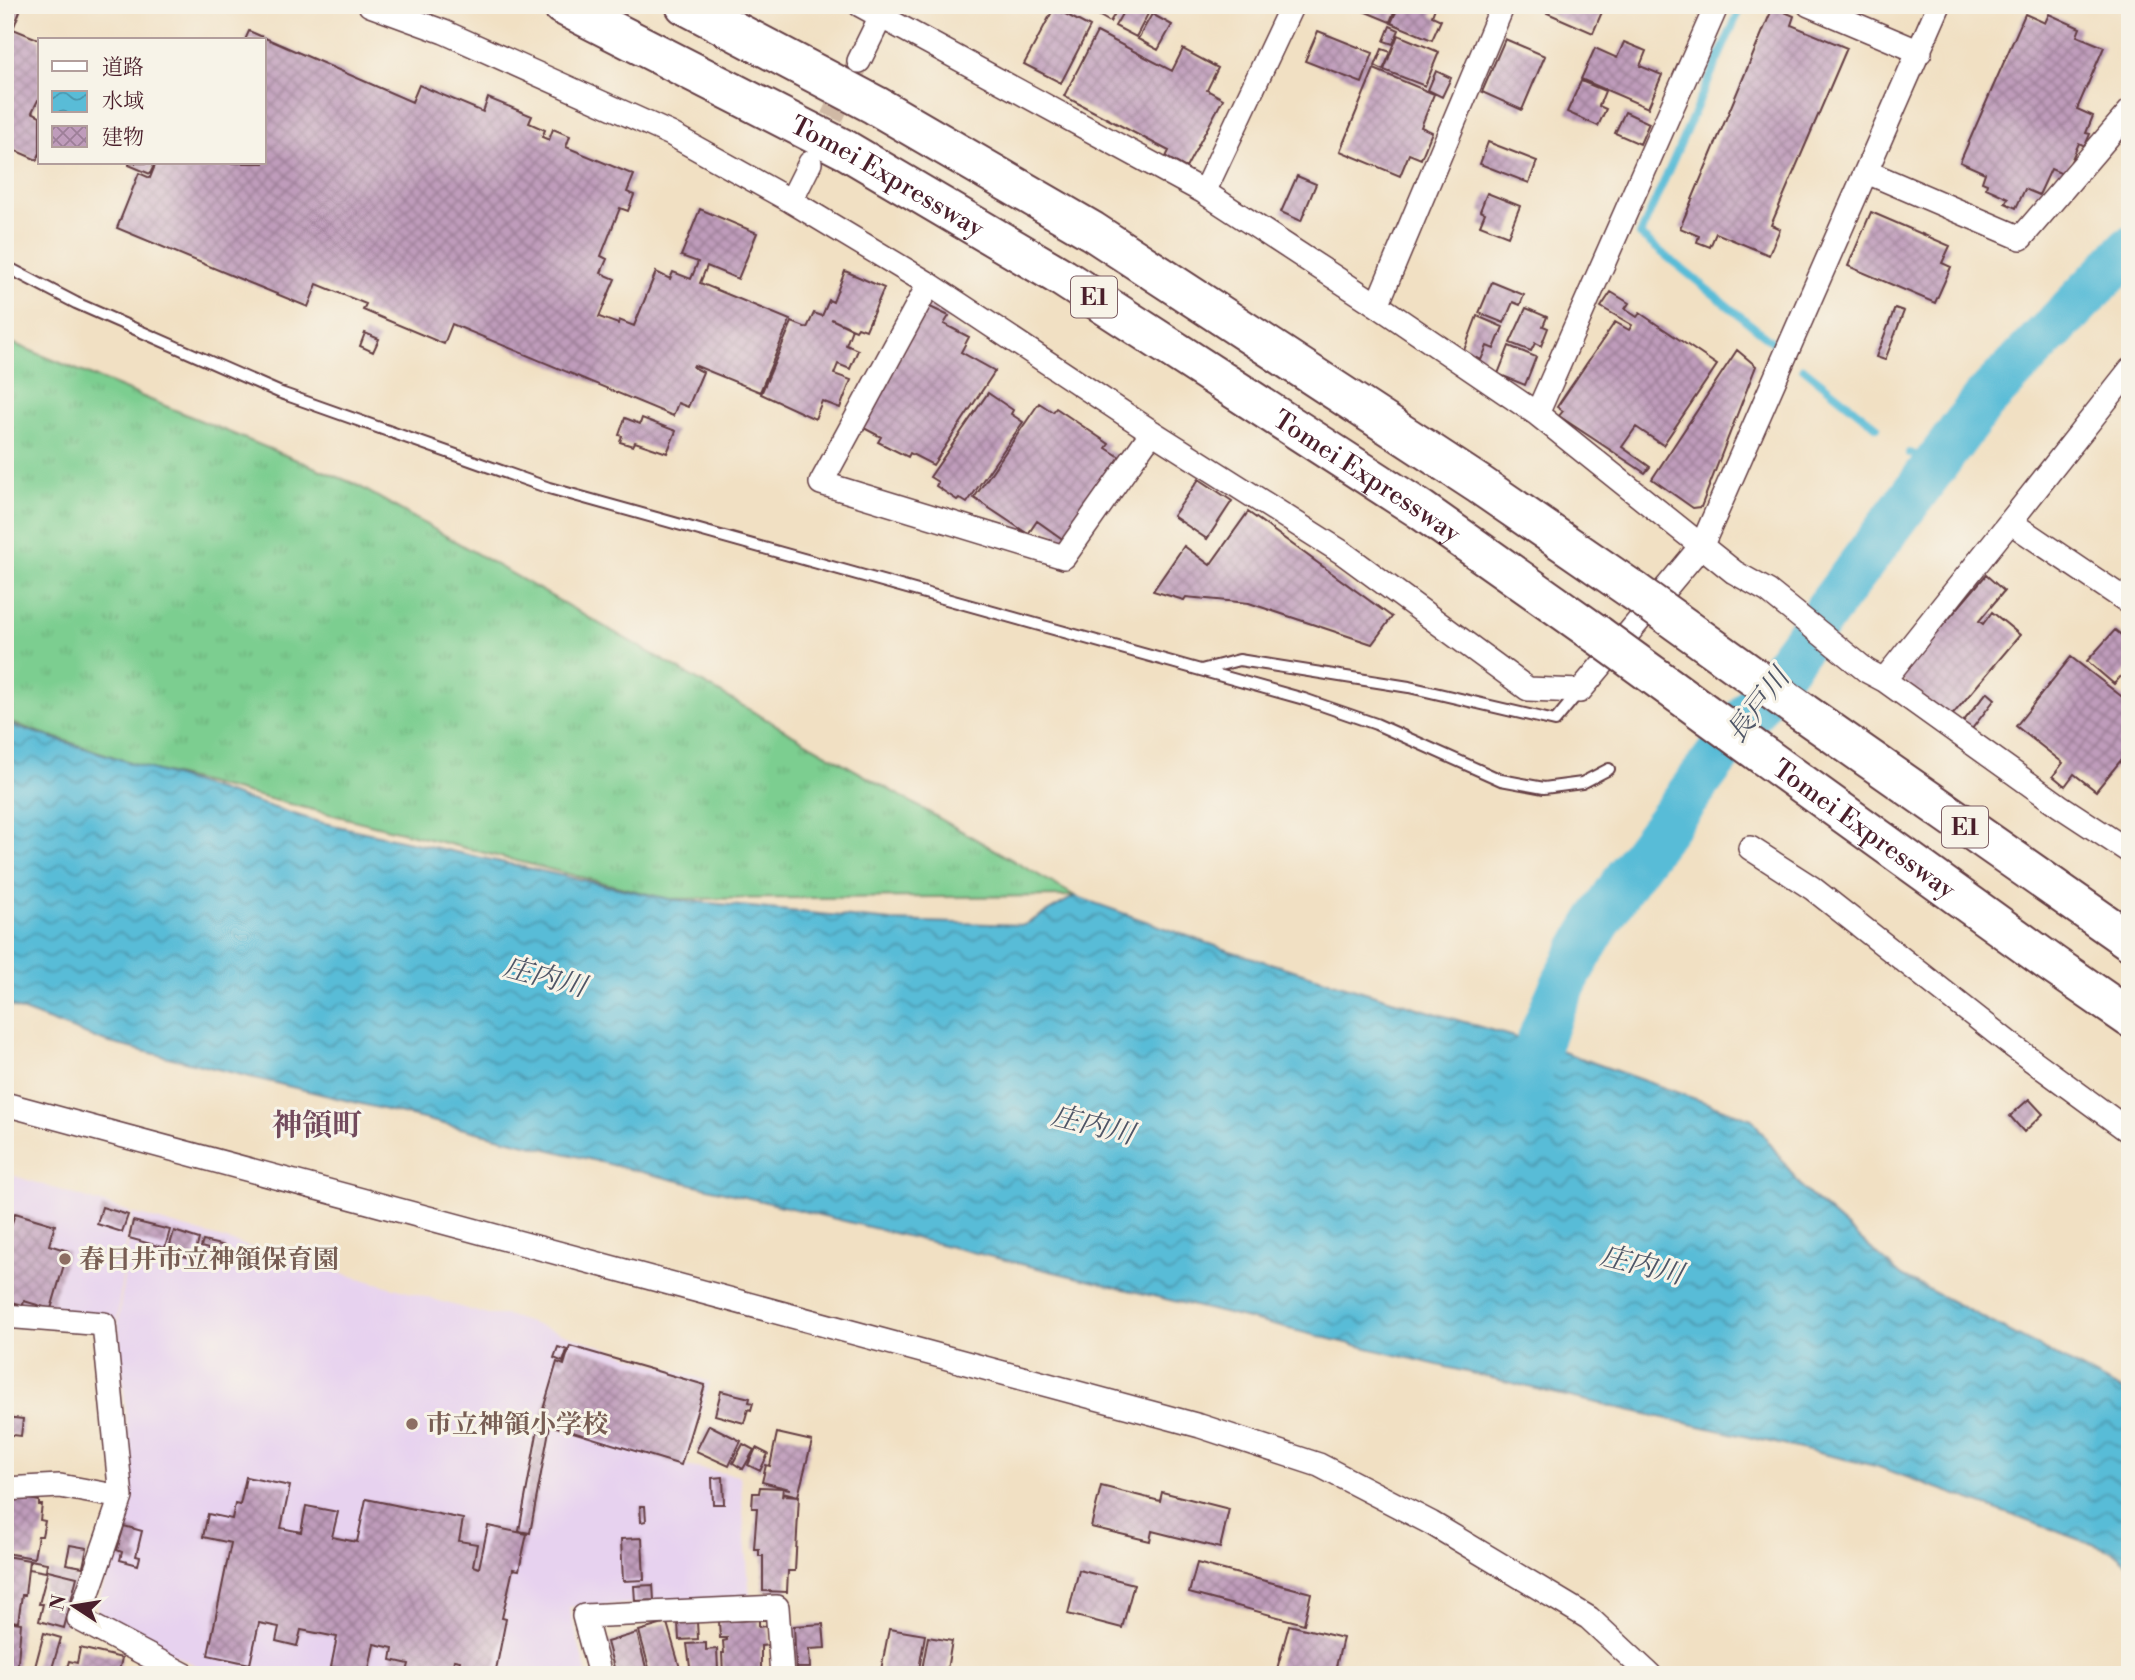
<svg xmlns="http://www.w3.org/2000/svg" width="2135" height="1680" viewBox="0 0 2135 1680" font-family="'Libre Bodoni','Noto Serif JP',serif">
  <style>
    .built { fill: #e7d2ef }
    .grass { fill: url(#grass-tufts); stroke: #63765e; stroke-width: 2 }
    .water { fill: url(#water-waves); stroke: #526e81; stroke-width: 2 }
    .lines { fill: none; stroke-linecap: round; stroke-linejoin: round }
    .stream { stroke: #59bcd7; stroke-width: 8 }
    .river { stroke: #59bcd7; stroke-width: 46 }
    .building { fill: url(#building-cross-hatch) }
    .street-tunnel { stroke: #d0b9a5; stroke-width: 23; stroke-dasharray: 23 11; stroke-linecap: butt }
    .lane-casing { stroke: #633c42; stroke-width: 14 }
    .street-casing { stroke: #633c42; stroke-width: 26 }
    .highway-casing { stroke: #633c42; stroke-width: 42 }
    .lane { stroke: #fff; stroke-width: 10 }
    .street { stroke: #fff; stroke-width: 23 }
    .highway { stroke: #fff; stroke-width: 38 }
    .highway-bridge-casing { stroke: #633c42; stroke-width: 42; stroke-linecap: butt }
    .highway-bridge { stroke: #fff; stroke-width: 38 }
    .education-dot { fill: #8d6e63; stroke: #f7f3e8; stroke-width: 2.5 }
    .labels { text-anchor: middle; stroke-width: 6; stroke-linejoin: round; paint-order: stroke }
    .shield { fill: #f7f3e8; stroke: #7e5f64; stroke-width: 2 }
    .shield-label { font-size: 24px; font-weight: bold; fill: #4a1f2b }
    .street-label { font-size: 26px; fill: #4a1f2b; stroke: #f7f3e8 }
    .education-label { font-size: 26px; font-weight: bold; fill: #785e54; stroke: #f7f3e8; text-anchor: start }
    .water-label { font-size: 28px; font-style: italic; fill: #4f5667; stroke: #f7f3e8 }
    .quarter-label { font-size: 30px; font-weight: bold; fill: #734b5d; stroke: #f7f3e8 }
  </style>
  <defs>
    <pattern id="grass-tufts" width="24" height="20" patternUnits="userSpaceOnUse" patternTransform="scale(1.75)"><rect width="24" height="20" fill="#7cce90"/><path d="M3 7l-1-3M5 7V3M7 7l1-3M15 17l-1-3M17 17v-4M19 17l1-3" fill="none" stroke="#6db07c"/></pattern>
    <pattern id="water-waves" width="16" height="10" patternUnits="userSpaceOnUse" patternTransform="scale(1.75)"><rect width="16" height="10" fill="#59bcd7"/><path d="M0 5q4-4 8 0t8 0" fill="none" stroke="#4c98af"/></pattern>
    <pattern id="building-cross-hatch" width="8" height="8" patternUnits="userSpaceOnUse" patternTransform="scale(1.75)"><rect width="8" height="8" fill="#bf9cbb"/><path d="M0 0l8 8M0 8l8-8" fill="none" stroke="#9d7f98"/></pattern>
  </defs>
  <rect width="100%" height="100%" fill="#f7f3e8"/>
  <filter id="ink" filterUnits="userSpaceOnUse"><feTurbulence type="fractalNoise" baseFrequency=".0143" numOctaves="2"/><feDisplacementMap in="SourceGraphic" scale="14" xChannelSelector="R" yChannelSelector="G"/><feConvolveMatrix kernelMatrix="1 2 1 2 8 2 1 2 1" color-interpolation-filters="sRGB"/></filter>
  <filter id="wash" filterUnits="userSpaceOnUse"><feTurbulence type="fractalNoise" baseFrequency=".00686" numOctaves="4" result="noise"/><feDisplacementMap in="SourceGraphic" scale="28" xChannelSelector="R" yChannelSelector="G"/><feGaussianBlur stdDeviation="1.57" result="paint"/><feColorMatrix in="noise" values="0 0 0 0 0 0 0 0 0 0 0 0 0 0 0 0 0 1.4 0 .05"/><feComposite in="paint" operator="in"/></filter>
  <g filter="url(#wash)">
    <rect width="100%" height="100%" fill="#f1e0c3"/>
    <!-- built -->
    <path class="built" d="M5 1173 130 1212 117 1321 5 1306Z
      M132 1213 488 1315H506L710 1382 685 1466 740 1476 750 1597 569 1607 587 1675H229L210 1672 101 1620 97 1608 132 1486 118 1322Z"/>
    <!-- grass -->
    <path class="grass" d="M5 338 12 343 355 484 1075 896 668 899 154 770 5 721Z"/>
    <!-- water -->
    <path class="water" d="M5 723 319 822 668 899 891 921 1024 925 1075 896 1230 951 1563 1052 1752 1119 1804 1190 1902 1276 2130 1394V1566L2112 1551 1876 1466 1553 1393 106 1042 5 1004Z"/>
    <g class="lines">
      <!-- stream -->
      <path class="stream" d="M1742 5 1640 235 1775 344
        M1803 368 1877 427
        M1909 453 1939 461"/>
      <!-- river -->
      <path class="river" d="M1520 1104C1530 1073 1538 1041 1551 1012 1573 960 1602 914 1634 868L1983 401 2130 249"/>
    </g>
    <g id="blocks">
      <!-- building -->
      <path class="building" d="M5 5 20 11 13 29 40 40V101L38 100 32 112 40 116V153L37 160 5 146Z
        M1081 5H1120L1110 22Z
        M1127 5H1137L1149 12 1136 37 1115 26Z
        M1349 5H1397L1390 22Z
        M1399 5H1436L1432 16 1441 20 1432 40 1391 23Z
        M1529 5H1605L1593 33Z
        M1773 7 1794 16 1791 25 1847 48 1771 225 1780 229 1769 255 1716 233 1710 247 1697 242 1699 236 1680 228Z
        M1054 8 1090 27 1061 83 1024 64Z
        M1152 14 1172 25 1158 50 1138 39Z
        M2025 14 2045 23 2049 14 2080 28 2077 36 2104 47 2077 109 2093 116 2086 133 2090 134 2085 146 2079 143 2065 175 2051 169 2039 195 2025 189 2016 208 2005 203 2008 198 1986 188 1987 184 1982 182 1985 173 1960 162Z
        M1390 26 1399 30 1393 44 1384 41Z
        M249 31 412 102 419 85 483 112 488 98 532 116 529 123 545 130 542 137 549 140 553 129 570 136 566 147 634 175 627 192 634 195 628 211 620 208 601 256 607 259 601 273 615 279 599 317 618 324 619 320 634 326 656 272 670 279 673 272 691 279 698 262 681 256 700 209 757 233 738 279 707 266 700 283 790 320 760 392 694 365 693 367 703 372 688 407 678 403 673 416 452 324 444 344 363 310 366 304 317 284 308 307 117 228 139 173 150 178 156 163H264V40H245Z
        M1318 31 1373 53 1362 83 1305 61Z
        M1097 32 1172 71 1183 49 1218 68 1207 90 1223 99 1186 168 1166 157 1169 151 1064 96Z
        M1398 35 1439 52 1425 86 1384 70Z
        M1505 39 1545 56 1522 110 1482 92Z
        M1624 42 1646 51 1640 66 1662 75 1648 108 1581 79 1595 48 1617 58Z
        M1382 49 1391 52 1383 70 1375 66Z
        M1374 69 1434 94 1421 127 1432 132 1421 159 1409 154 1400 176 1340 151Z
        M1436 71 1451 78 1442 97 1428 90Z
        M1581 81 1605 91 1599 106 1606 109 1598 126 1567 112Z
        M1625 112 1649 123 1640 144 1615 133Z
        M1488 142 1537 161 1529 183 1480 164Z
        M129 163H155L150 174 129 165Z
        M1297 176 1316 184 1301 221 1281 212Z
        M1487 193 1520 206 1508 236 1480 225 1485 213 1480 211Z
        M1871 212 1950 246 1942 263 1951 267 1935 303 1848 266Z
        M845 271 884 288 866 330 858 327 856 330 831 319 852 329 846 345 858 350 850 369 838 364 834 374 851 380 840 408 822 401 815 419 761 394 792 322 807 328 814 313 822 316 829 300 833 302Z
        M1492 282 1524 295 1520 305 1513 302 1504 323 1479 313Z
        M1611 292 1629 303 1625 309 1637 317 1640 313 1717 365 1663 445 1636 427 1622 447 1650 467 1645 473 1559 416 1563 411 1557 407 1615 322 1629 330 1632 325 1601 307Z
        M926 305 949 316 944 324 969 337 961 352 995 371 933 465 910 453 908 457 878 442 881 437 862 427Z
        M1526 308 1547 317 1543 326 1548 328 1541 346 1535 343 1531 351 1510 343Z
        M1895 308 1904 311 1885 360 1876 357Z
        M1477 316 1503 327 1494 349 1487 346 1481 360 1463 353Z
        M365 333 379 339 373 352 360 346Z
        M1509 346 1536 357 1525 385 1498 374Z
        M1737 350 1756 366 1701 507 1693 508 1652 479Z
        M988 393 1013 410 1011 414 1023 422 967 503 959 498 957 500 936 486 938 482 930 477Z
        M1039 403 1053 412 1056 408 1109 444 1106 448 1120 457 1064 540 1037 521 1028 534 974 498Z
        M625 418 640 424 642 418 676 431 667 453 635 442 633 446 620 442 622 436 619 435Z
        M1199 479 1232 501 1207 539 1173 516Z
        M1248 512 1392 617 1372 644 1249 603 1186 597 1184 600 1153 591 1184 546 1210 565Z
        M1986 575 2004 591 1979 621 1983 624 1992 612 2020 635 1949 719 1899 677Z
        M2115 630 2130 642V666L2114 684 2087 661Z
        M2071 657 2130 703V749L2096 791 2074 774 2065 786 2053 776 2063 763 2016 726Z
        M1987 692 1995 699 1971 730 1962 723Z
        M2029 1099 2043 1114 2024 1132 2010 1116Z
        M102 1207 128 1215 122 1232 97 1224Z
        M15 1213 55 1225 49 1245 68 1251 51 1309 24 1301 23 1305 5 1300V1246Z
        M133 1221 170 1230 165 1248 129 1238Z
        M174 1231 199 1239 194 1259 168 1252Z
        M203 1241 225 1246 223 1253 201 1247Z
        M570 1346 705 1385 681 1465 550 1425 530 1533 519 1531 539 1423 557 1362 564 1365Z
        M558 1347 567 1350 563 1362 554 1358Z
        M721 1391 750 1398 749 1402 753 1403 751 1410 748 1409 744 1423 715 1415Z
        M5 1417 23 1419 21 1436 5 1434Z
        M709 1425 741 1441 729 1466 696 1451Z
        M777 1433 812 1441 798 1496 783 1492 784 1488 790 1489 762 1482 766 1465 770 1466Z
        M743 1444 754 1450 743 1469 733 1463Z
        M756 1448 768 1454 760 1471 748 1465Z
        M246 1477 290 1486 281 1528 301 1532 306 1506 338 1512 332 1537 357 1542 366 1499 463 1519 459 1541 477 1544 473 1566 479 1568 488 1526 527 1534 519 1570 513 1569 502 1618 506 1619 495 1675H457L460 1661 454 1660 451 1675H420L407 1672 409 1664 391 1660 393 1648 374 1644 368 1674 331 1667 337 1637 301 1630 297 1646 276 1641 279 1627 259 1623 250 1664 208 1655 231 1543 203 1537 208 1514 232 1519 235 1504 240 1505Z
        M723 1477 724 1504H713L712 1478Z
        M1101 1486 1160 1501 1162 1492 1229 1509 1220 1548 1152 1531 1150 1541 1091 1527Z
        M760 1487 783 1488 782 1497 783 1495 799 1496 795 1571H788L787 1592 763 1591V1556H759V1549H754L757 1508H752L753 1493H759Z
        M20 1497 39 1501V1505H42L40 1520 45 1521 42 1536H38L34 1558 5 1553V1500H20Z
        M640 1506H645L646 1521 641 1522Z
        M124 1526 142 1531 136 1556 140 1557 138 1565 120 1560 122 1552 117 1550Z
        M642 1538 644 1580 623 1581 621 1539Z
        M70 1545 87 1548 83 1567 66 1564Z
        M5 1556 29 1560 25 1595H22L18 1622 5 1620Z
        M30 1560 47 1563 46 1572 29 1569Z
        M1197 1563 1311 1593 1304 1624 1189 1593Z
        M48 1570 77 1577 64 1628 39 1621 43 1604H39Z
        M1079 1570 1134 1584 1122 1628 1068 1614Z
        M653 1585 654 1600 635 1601 634 1586Z
        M759 1620V1627L768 1626 769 1645 761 1646V1675H723L722 1653H724L723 1641 727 1640V1638H720L719 1621Z
        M5 1621 21 1623 17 1675H5Z
        M678 1622H697L698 1639 679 1640Z
        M667 1623 682 1675H651L639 1631Z
        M823 1624 825 1648 809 1649 810 1668H796L794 1626Z
        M1289 1625 1343 1638 1334 1675H1301L1277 1669Z
        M889 1629 925 1635 918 1675H880Z
        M44 1633 61 1638 50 1675H35L37 1668 35 1667Z
        M637 1633 648 1675H616L607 1642Z
        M928 1637 952 1641 946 1675H921Z
        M706 1643V1650L717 1649 718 1670 714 1671V1675H691L687 1644Z
        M80 1648 122 1658 118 1675H65L69 1661 77 1663Z"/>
    </g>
  </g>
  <g filter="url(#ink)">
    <use href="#blocks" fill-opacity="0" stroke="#633c42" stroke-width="2"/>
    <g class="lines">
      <!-- street-tunnel -->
      <path class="street-tunnel" d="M817 148 859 61"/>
      <!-- lane casing -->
      <g class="lane-casing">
        <path id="lane" d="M5 266 76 303 281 393 549 488 1304 699 1376 724 1501 780 1544 788 1582 783 1609 769
          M1201 670 1239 660 1409 687 1555 721 1578 693"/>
      </g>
      <!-- street casing -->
      <g class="street-casing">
        <path id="street" d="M370 5 444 32 671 134 791 201 929 284 1152 432 1343 553 1528 689 1580 691 1702 545 1939 5
          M860 5 1204 192 1377 305 1537 414 1734 572 1768 591 1867 671 1884 680 2060 806 2130 852
          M1809 5 1920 52
          M859 61 881 16
          M1867 172 2021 238 2130 111
          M1204 192 1292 5
          M791 201 810 163
          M929 284 821 483 1064 557 1152 432
          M1377 305 1503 5
          M1537 414 1717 5
          M2010 522 2130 370
          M1884 680 2010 522 2130 603
          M1750 848 1812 888 2014 1047 2130 1132
          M5 1104 1200 1426 1319 1465 1431 1523 1589 1618 1650 1675
          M5 1316 104 1324 121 1497 79 1619 185 1675
          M5 1489 60 1486 121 1497
          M600 1675 584 1616 777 1607 782 1675"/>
      </g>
      <!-- highway casing -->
      <g class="highway-casing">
        <g id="highway">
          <path id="s1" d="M562 5 846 150 1063 278 1421 510 1598 635"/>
          <path d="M685 5 875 105 1092 231 1480 485 1634 591"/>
          <path d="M1801 711 2130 941"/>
          <path id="s2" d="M1764 756 2052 964 2130 1018"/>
        </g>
      </g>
      <!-- lane -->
      <use href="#lane" class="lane"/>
      <!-- street -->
      <use href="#street" class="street"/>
      <!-- highway -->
      <use href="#highway" class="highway"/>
      <!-- highway-bridge casing -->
      <g class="highway-bridge-casing">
        <path id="highway-bridge" d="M1634 591 1801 711
          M1598 635 1764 756"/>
      </g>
      <!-- highway-bridge -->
      <use href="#highway-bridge" class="highway-bridge"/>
    </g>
  </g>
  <!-- markers -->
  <g class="education-dot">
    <circle cx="65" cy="1259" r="7"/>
    <circle cx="412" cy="1424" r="7"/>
  </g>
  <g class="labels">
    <!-- shield labels -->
    <g class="shield">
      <rect x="1071" y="276.5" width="46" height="41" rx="5"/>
      <rect x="1942" y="806.5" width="46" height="41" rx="5"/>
    </g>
    <g class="shield-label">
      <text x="1094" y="305">E1</text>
      <text x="1965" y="835">E1</text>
    </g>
    <!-- street labels -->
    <g class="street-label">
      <text dy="9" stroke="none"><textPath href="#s1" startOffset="368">Tomei Expressway</textPath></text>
      <text dy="9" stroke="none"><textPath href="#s1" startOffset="934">Tomei Expressway</textPath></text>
      <text dy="9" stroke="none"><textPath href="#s2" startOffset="124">Tomei Expressway</textPath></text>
    </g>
    <!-- education labels -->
    <g class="education-label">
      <text x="79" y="1268">春日井市立神領保育園</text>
      <text x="426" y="1433">市立神領小学校</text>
    </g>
    <!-- water labels -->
    <g class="water-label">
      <text transform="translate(1757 705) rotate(-53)" y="10">長戸川</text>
      <text transform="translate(545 976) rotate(15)" y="10">庄内川</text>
      <text transform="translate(1093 1124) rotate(14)" y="10">庄内川</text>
      <text transform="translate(1642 1264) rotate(14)" y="10">庄内川</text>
    </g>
    <!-- quarter labels -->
    <g class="quarter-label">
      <text x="317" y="1135">神領町</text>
    </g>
  </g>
  <!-- margin -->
  <rect width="2135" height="1680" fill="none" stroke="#f7f3e8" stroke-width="28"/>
  <!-- legend -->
  <rect x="38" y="38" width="228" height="126" fill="#f7f3e8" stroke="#b29e9c" stroke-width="2"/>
  <rect x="52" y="61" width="35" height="10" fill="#ffffff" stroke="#b29e9c" stroke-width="2"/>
  <text x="102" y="74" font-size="21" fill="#4a1f2b">道路</text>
  <rect x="52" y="91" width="35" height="21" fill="url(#water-waves)" stroke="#b29e9c" stroke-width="2"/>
  <text x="102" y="108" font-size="21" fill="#4a1f2b">水域</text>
  <rect x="52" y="126" width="35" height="21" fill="url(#building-cross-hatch)" stroke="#b29e9c" stroke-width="2"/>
  <text x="102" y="144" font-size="21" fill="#4a1f2b">建物</text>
  <!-- north arrow -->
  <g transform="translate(74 1606) rotate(282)" stroke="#f7f3e8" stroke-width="5" paint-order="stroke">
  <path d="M0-5L12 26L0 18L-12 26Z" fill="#4a1f2b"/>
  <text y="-10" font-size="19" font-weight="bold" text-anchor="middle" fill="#4a1f2b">N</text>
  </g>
</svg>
